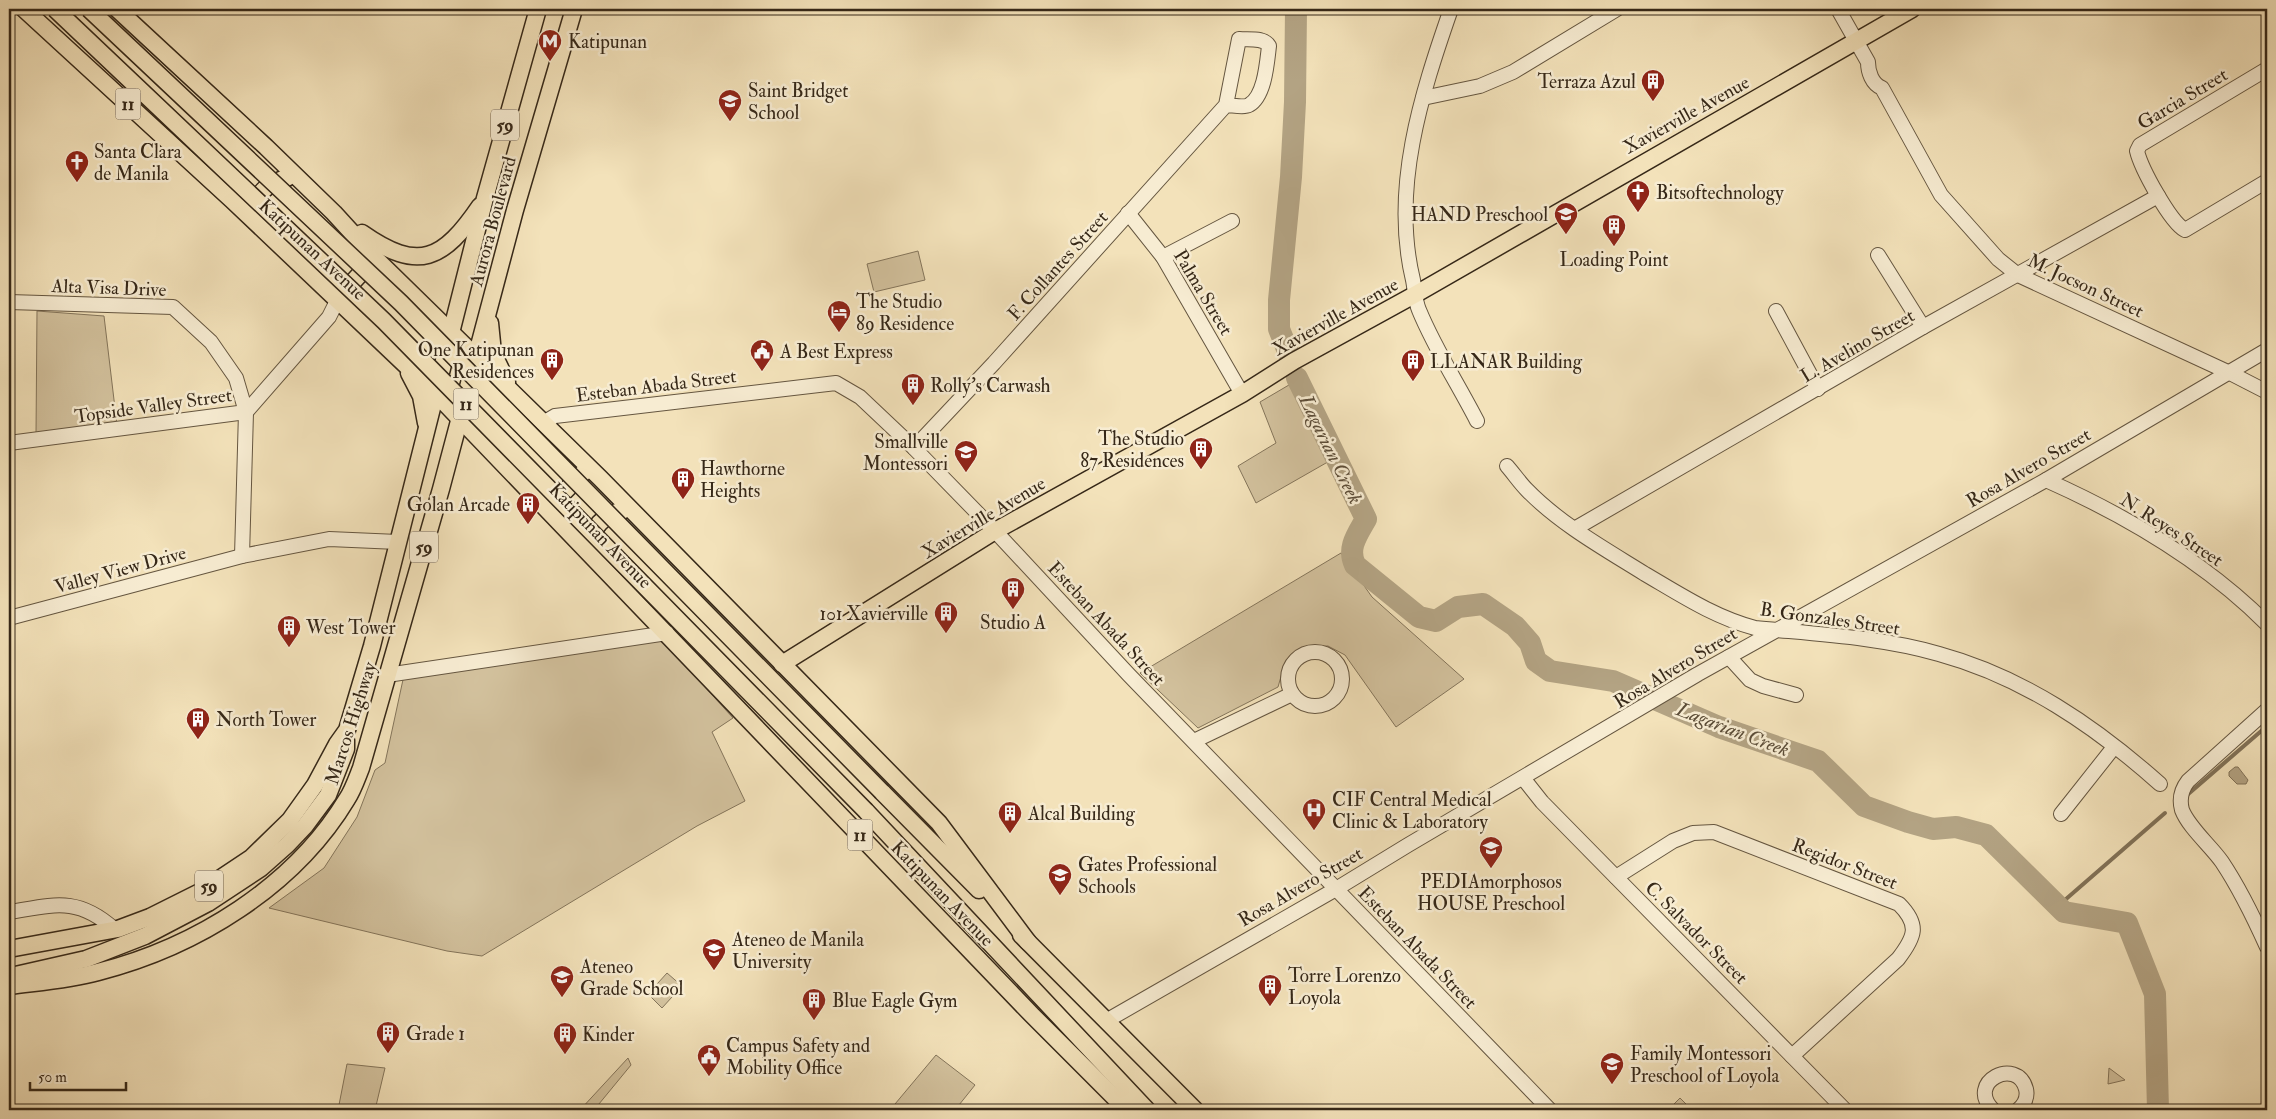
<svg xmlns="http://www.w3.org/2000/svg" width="2276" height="1119" font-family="'IM FELL Double Pica',serif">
<rect width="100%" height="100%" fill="#f3e2ba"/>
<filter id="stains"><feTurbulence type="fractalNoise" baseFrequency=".004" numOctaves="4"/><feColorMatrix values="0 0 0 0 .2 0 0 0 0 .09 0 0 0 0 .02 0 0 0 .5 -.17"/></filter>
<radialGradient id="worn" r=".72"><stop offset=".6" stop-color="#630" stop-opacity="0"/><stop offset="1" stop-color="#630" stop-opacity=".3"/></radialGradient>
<g fill="#d3c29e" stroke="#84755b">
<polygon points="918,251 925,280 874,292 867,264"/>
<polygon points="37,311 104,316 117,425 36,434"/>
<polygon points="1294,382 1333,459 1256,503 1238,466 1276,443 1260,402"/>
<polygon points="1341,553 1372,597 1464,679 1396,727 1345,655 1328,646 1310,647 1293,654 1284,666 1278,687 1198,728 1140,673"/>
<polygon points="661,638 733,718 712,732 745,801 697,826 482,956 447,951 269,908 324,868 357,817 375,770 385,763 404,675"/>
<polygon points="667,973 682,986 662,1008 648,994"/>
<polygon points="936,1055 975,1085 955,1110 890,1110"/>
<polygon points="628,1058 631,1065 594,1110 580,1110"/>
<polygon points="347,1064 385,1068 375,1110 338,1110"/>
<polygon points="2109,1068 2125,1080 2108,1084"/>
<polygon points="1680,1098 1692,1110 1668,1110"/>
</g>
<polygon fill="#b3a383" stroke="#817258" points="2235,767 2238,767 2248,780 2246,784 2237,784 2229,776 2229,772"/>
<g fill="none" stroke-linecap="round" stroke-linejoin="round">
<g stroke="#817258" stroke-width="4">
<polyline points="2186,796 2267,726"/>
<polyline points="2058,906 2165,813"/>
</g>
<g stroke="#b3a383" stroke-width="22">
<polyline points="1289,354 1279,329 1279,300 1291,177 1295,102 1296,9"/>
<path d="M 1297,378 L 1366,519 C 1357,535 1347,548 1355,565 L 1419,617 L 1436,621 L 1458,607 L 1483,604 L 1515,626 L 1530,643 L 1536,661 L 1550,671 L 1613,681 L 1719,727 L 1818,761 L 1864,806 L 1908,822 L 1933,829 L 1956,827 L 1986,835 L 2064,912 L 2127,923 L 2155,994 L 2158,1110"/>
</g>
<g stroke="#655640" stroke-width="16">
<g id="minor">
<path d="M 1451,9 C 1421,95 1391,189 1413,280 C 1415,290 1415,301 1419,310 C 1435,349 1458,384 1477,421"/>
<path d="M 1838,9 L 1868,62 C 1868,72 1872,84 1882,88 L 1941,195 L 1998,259 L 2018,275 L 2230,373 L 2267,392"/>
<path d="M 2267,69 L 2140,145 L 2137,151 C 2141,168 2170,222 2185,230 L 2267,181"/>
<polyline points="1423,98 1480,86 1513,72 1617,9"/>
<polyline points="1128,213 1163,257 1242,394"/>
<polyline points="1878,255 1923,327"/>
<polyline points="1163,257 1232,221"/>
<polyline points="9,302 173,307 211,342 236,378 246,412 242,556"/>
<polyline points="1776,311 1818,389"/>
<polyline points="543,423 555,416 836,383 860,397 914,448 995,531 1129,675 1550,1110"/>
<polyline points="9,443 246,412 329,317 338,299"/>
<path d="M 914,448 L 994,363 L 1226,105 C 1232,105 1244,108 1249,105 C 1265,96 1267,62 1269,46 C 1264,37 1249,40 1239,39 L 1226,105"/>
<path d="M 1507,466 C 1514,474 1520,483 1527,490 C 1560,524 1605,549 1645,574 C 1681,595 1714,617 1755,628 C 1816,634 1880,637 1939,654 C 2023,677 2095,726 2160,784"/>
<path d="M 2046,480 C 2127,516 2204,561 2267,624"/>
<polyline points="1576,528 1923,327 2158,196"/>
<polyline points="9,618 242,556 329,539 398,542"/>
<circle cx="1315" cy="679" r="27"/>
<polyline points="1729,657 1750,680 1763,686 1796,695"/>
<polyline points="387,675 667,633"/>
<path d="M 2267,710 L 2188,781 C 2181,790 2179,799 2182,810 C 2189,828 2211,846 2222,862 C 2240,889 2254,918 2267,947"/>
<polyline points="1194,741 1292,694"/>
<polyline points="1523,778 1542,802 1845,1110"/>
<polyline points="2061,814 2114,747"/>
<path d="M 1616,877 L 1673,841 L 1693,833 L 1714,832 L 1899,904 C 1920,925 1915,937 1898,959 L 1792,1056"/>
<path d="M 9,912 C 54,905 77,896 114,929"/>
<polyline points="1106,1021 1336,889 1408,845 1698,674 2046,480 2267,350"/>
<path d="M 1993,1110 C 1965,1082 2017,1056 2026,1089 C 2028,1097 2024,1105 2018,1110"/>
</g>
</g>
<g stroke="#362818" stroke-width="19">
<g id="major">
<polyline points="24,9 232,200 435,393 1032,1015 1127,1110"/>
<polyline points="117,9 266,147 334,213 375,258 600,478 939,823 1028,942"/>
<path d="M 257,214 C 254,193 268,183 287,178"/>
<path d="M 362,233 C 419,273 443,260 480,206"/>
<polyline points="339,297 373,260"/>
<polyline points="490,323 493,353 507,382"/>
<polyline points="409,373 421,396 426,423"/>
<polyline points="549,507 585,471"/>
<path d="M 592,547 C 589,528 605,514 622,511"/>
<polyline points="782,664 995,531 1242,394 1294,361 1416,294 1912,9"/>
<polyline points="882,792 979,890"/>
<polyline points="866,811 1147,1110"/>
<polyline points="1021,935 1195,1110"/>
<polyline points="9,949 118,929 150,917 200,892 251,858 290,820 315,785 337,744 347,730 372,646 485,198 538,9"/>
<polyline points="11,976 86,959 145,936 208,903 261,868 287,845 305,826 328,795 346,749 346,740"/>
<path d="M 9,986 C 39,982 69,980 98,972 C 196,947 294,887 347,799 C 353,790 357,778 361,768 L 441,489 L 515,210 L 574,9"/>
</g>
</g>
<use href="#minor" stroke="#f7ecd2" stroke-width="14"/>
<use href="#major" stroke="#f3e2ba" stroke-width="16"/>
<g stroke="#362818" stroke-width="19" stroke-linecap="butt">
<g id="major-bridge">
<polyline points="55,9 384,321 866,811"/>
<polyline points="89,9 401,303 882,792"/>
</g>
</g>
<use href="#major-bridge" stroke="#f3e2ba" stroke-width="16"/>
</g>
<defs>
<g id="metro-pin" transform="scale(1.25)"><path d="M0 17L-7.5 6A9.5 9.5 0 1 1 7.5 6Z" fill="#8f2418" stroke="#f7ecd2"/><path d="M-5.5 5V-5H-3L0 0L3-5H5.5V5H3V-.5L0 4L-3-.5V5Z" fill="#fff"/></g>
<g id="building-pin" transform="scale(1.25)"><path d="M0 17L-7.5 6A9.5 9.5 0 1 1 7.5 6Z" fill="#8f2418" stroke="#f7ecd2"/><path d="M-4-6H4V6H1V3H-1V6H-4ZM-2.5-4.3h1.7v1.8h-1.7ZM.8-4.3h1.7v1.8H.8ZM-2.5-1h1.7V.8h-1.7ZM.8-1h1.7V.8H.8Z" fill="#fff"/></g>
<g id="school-pin" transform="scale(1.25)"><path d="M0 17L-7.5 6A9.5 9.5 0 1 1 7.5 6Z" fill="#8f2418" stroke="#f7ecd2"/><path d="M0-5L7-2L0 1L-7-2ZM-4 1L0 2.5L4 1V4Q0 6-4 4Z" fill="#fff"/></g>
<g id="church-pin" transform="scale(1.25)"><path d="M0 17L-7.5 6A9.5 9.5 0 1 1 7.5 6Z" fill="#8f2418" stroke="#f7ecd2"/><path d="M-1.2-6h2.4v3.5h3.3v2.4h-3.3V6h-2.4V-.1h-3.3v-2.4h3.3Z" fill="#fff"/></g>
<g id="hotel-pin" transform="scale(1.25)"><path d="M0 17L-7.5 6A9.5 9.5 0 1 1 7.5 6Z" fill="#8f2418" stroke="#f7ecd2"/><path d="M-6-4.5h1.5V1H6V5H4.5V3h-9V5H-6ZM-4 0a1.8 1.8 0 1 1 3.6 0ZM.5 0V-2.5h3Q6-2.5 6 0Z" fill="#fff"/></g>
<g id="civic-pin" transform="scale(1.25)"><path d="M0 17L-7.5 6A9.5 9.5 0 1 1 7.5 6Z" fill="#8f2418" stroke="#f7ecd2"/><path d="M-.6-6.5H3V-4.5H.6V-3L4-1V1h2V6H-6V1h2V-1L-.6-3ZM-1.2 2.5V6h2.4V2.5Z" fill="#fff"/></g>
<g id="hospital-pin" transform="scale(1.25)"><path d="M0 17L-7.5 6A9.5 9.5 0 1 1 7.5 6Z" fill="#8f2418" stroke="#f7ecd2"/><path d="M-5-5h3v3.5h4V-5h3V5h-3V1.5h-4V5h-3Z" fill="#fff"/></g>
<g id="university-pin" transform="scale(1.25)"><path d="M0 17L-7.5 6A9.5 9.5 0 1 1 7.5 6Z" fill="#8f2418" stroke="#f7ecd2"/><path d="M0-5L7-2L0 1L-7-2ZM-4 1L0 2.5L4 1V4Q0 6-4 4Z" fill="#fff"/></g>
</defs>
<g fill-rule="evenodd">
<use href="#metro-pin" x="550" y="41"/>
<use href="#building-pin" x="1653" y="81"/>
<use href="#school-pin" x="730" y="101"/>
<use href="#church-pin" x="77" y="162"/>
<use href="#church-pin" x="1638" y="192"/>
<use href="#school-pin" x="1566" y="214"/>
<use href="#building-pin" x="1614" y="226"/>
<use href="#hotel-pin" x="839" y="312"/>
<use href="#civic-pin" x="762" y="351"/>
<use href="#building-pin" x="552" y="360"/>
<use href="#building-pin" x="1413" y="361"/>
<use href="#building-pin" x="913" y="385"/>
<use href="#building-pin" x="1201" y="449"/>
<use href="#school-pin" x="966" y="452"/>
<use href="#building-pin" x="683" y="479"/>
<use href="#building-pin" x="528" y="504"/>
<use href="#building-pin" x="1013" y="589"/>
<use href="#building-pin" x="946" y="613"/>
<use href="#building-pin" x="289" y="627"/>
<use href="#building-pin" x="198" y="719"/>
<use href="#hospital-pin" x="1314" y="810"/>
<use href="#building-pin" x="1010" y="813"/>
<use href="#school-pin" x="1491" y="848"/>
<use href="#university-pin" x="1060" y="875"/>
<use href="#university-pin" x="714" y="950"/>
<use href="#school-pin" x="562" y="977"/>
<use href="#building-pin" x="1270" y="986"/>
<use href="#building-pin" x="814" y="1000"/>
<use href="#building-pin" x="388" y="1033"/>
<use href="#building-pin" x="565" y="1034"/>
<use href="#civic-pin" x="709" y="1056"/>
<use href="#school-pin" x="1612" y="1064"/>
</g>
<g text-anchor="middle" stroke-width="5" stroke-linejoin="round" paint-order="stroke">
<g fill="#f7ecd2" stroke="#706350" stroke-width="1">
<rect x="115.5" y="88.5" width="25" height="31" rx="4"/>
<rect x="491" y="109.5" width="28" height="31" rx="4"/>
<rect x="453.5" y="388.5" width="25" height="31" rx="4"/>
<rect x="410" y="531.5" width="28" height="31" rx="4"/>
<rect x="847.5" y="819.5" width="25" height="31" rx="4"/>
<rect x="195" y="870.5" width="28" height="31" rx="4"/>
</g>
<g font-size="18" font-weight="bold" fill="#362818">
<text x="128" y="110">11</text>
<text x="505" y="131">59</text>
<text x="466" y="410">11</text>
<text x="424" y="553">59</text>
<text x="860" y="841">11</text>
<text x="209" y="892">59</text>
</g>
<g font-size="19" fill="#362818" stroke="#f7ecd2" text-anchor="start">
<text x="568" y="48">Katipunan</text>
<text x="1636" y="88" text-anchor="end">Terraza Azul</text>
<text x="748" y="97">Saint Bridget<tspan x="748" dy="22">School</tspan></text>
<text x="94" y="158">Santa Clara<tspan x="94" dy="22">de Manila</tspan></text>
<text x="1656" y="199">Bitsoftechnology</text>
<text x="1548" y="221" text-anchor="end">HAND Preschool</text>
<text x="1614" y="266" text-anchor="middle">Loading Point</text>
<text x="856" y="308">The Studio<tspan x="856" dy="22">89 Residence</tspan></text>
<text x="534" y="356" text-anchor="end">One Katipunan<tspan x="534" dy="22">Residences</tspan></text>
<text x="780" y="358">A Best Express</text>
<text x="1430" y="368">LLANAR Building</text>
<text x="930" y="392">Rolly's Carwash</text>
<text x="1184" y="445" text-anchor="end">The Studio<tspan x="1184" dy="22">87 Residences</tspan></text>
<text x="948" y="448" text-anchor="end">Smallville<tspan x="948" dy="22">Montessori</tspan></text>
<text x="700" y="475">Hawthorne<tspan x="700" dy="22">Heights</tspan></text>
<text x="510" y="511" text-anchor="end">Golan Arcade</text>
<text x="928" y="620" text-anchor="end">101 Xavierville</text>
<text x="1013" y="629" text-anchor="middle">Studio A</text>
<text x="306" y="634">West Tower</text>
<text x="216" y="726">North Tower</text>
<text x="1332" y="806">CIF Central Medical<tspan x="1332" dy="22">Clinic &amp; Laboratory</tspan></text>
<text x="1028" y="820">Alcal Building</text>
<text x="1078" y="871">Gates Professional<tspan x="1078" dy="22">Schools</tspan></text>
<text x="1491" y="888" text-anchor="middle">PEDIAmorphosos<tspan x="1491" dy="22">HOUSE Preschool</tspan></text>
<text x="732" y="946">Ateneo de Manila<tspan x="732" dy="22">University</tspan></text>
<text x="580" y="973">Ateneo<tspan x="580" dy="22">Grade School</tspan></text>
<text x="1288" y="982">Torre Lorenzo<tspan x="1288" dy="22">Loyola</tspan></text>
<text x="832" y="1007">Blue Eagle Gym</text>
<text x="406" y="1040">Grade 1</text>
<text x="582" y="1041">Kinder</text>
<text x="726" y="1052">Campus Safety and<tspan x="726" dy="22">Mobility Office</tspan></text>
<text x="1630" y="1060">Family Montessori<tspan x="1630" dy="22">Preschool of Loyola</tspan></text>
</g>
<g font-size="19" fill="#362818" stroke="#f7ecd2">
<text transform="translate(2182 98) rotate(-31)" y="7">Garcia Street</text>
<text transform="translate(1686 114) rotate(-29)" y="7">Xavierville Avenue</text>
<text transform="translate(492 221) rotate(-75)" y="7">Aurora Boulevard</text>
<text transform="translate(313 249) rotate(43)" y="7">Katipunan Avenue</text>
<text transform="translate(1057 265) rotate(-48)" y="7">F. Collantes Street</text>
<text transform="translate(2086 285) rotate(25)" y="7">M. Jocson Street</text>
<text transform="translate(109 287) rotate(2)" y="7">Alta Visa Drive</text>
<text transform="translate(1204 292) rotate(59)" y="7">Palma Street</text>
<text transform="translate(1335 316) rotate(-29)" y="7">Xavierville Avenue</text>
<text transform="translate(1857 345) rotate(-30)" y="7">L. Avelino Street</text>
<text transform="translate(656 385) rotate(-7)" y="7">Esteban Abada Street</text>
<text transform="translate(153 405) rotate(-8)" y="7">Topside Valley Street</text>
<text transform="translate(2028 467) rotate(-30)" y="7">Rosa Alvero Street</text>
<text transform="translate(983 517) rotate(-31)" y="7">Xavierville Avenue</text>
<text transform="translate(2172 529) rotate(33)" y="7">N. Reyes Street</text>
<text transform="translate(601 535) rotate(46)" y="7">Katipunan Avenue</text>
<text transform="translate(120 569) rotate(-15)" y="7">Valley View Drive</text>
<text transform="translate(1830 618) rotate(8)" y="7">B. Gonzales Street</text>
<text transform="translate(1107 623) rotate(47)" y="7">Esteban Abada Street</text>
<text transform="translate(1675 667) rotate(-31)" y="7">Rosa Alvero Street</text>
<text transform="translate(350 723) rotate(-72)" y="7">Marcos Highway</text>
<text transform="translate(1845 863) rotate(21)" y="7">Regidor Street</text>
<text transform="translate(1300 886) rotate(-30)" y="7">Rosa Alvero Street</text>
<text transform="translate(943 893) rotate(46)" y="7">Katipunan Avenue</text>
<text transform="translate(1697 932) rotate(45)" y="7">C. Salvador Street</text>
<text transform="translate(1418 947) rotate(46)" y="7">Esteban Abada Street</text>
</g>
<g font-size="20" font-style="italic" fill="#5c4d38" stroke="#f7ecd2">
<text transform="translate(1331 449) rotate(64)" y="7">Lagarian Creek</text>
<text transform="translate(1733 729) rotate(21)" y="7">Lagarian Creek</text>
</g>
</g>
<rect width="2276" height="1119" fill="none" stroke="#f3e2ba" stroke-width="30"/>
<rect x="10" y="10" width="2256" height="1099" fill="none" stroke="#362818" stroke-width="2.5"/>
<rect x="15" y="15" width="2246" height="1089" fill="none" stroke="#362818"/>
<path d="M30 1082v8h96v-8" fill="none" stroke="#362818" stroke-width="2.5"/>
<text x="38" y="1082" font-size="15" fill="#362818" stroke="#f7ecd2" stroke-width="4" paint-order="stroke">50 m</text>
<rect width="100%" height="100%" filter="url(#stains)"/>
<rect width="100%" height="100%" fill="url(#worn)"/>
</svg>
